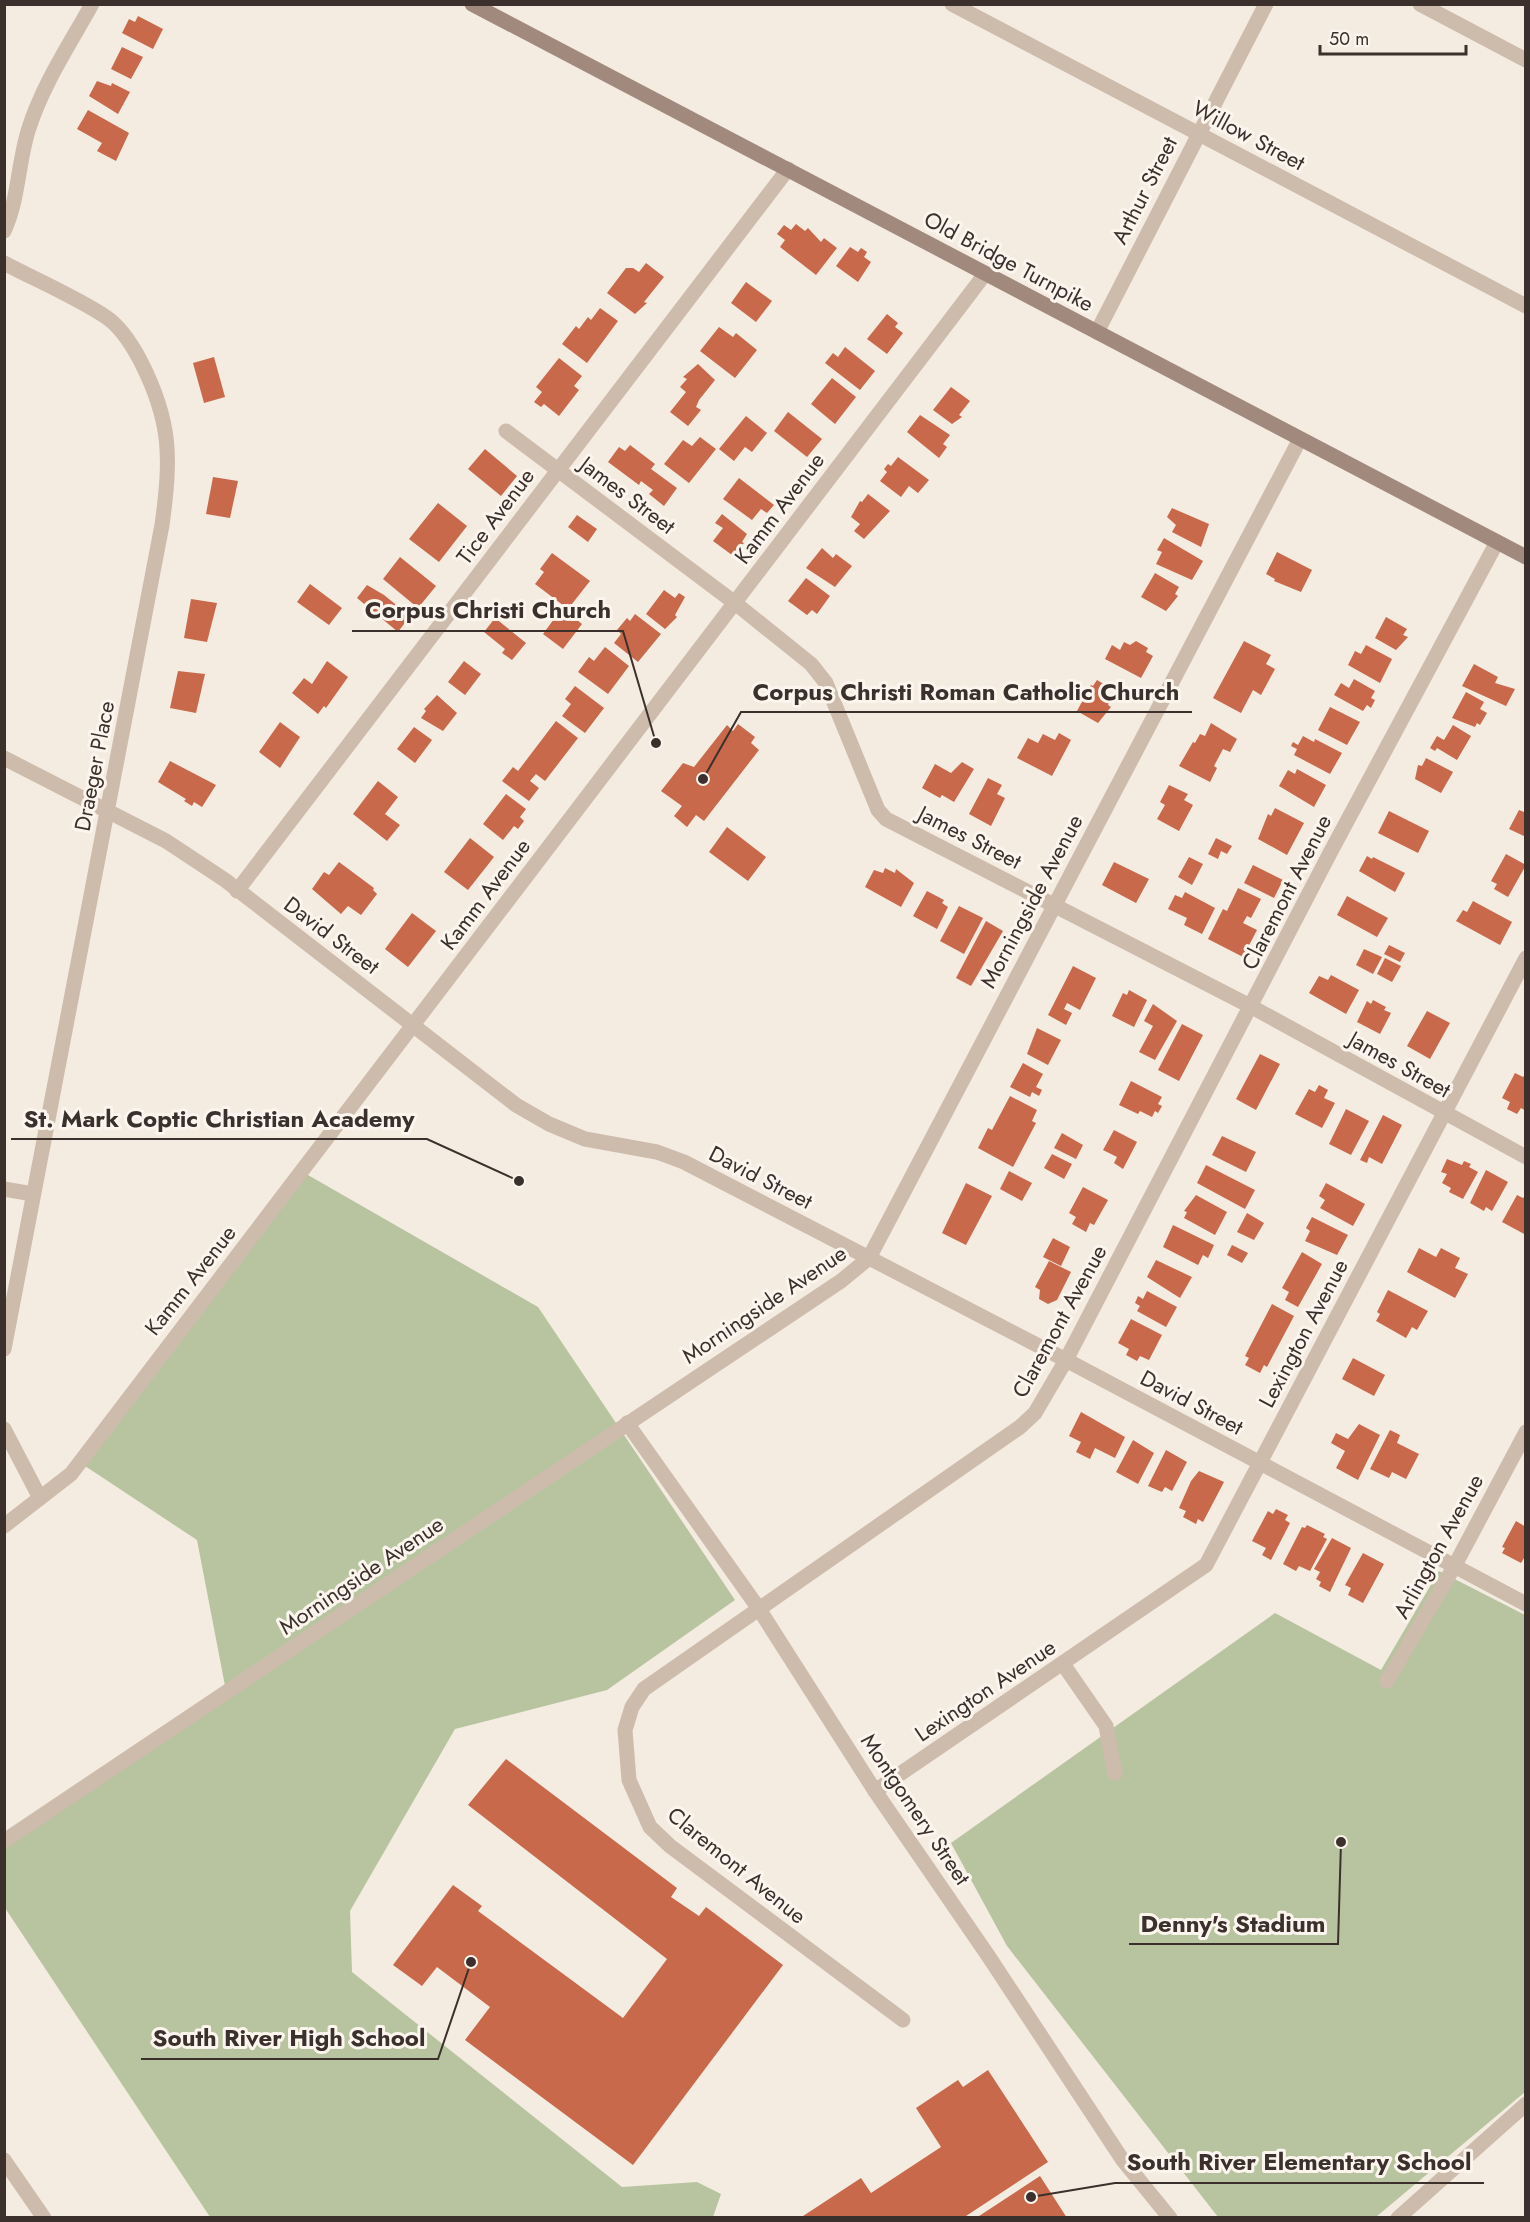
<svg xmlns="http://www.w3.org/2000/svg" width="1530" height="2222" font-family="Jost,sans-serif">
<rect width="100%" height="100%" fill="#f4ebe1"/>
<g fill="#b8c4a0">
<polygon points="301,1171 538,1307 735,1600 607,1690 455,1729 350,1911 352,1972 622,2187 697,2182 721,2194 713,2217 210,2217 5,1908 4,1842 226,1691 197,1540 79,1462"/>
<polygon points="1439,1571 1525,1615 1525,2092 1376,2217 1218,2217 1007,1946 951,1843 1275,1613 1381,1670"/>
</g>
<g fill="#c8694b">
<polygon points="138,16 163,29 153,49 122,33 129,19 135,22"/>
<polygon points="122,47 143,57 131,79 111,69"/>
<polygon points="97,81 111,86 112,83 130,92 118,114 89,96"/>
<polygon points="88,110 129,133 116,161 97,151 102,143 77,129"/>
<polygon points="796,224 805,231 808,228 821,242 824,238 837,248 816,275 780,247 785,240 777,234 784,225 791,230"/>
<polygon points="850,247 858,252 861,248 867,252 864,257 871,262 858,282 836,266"/>
<polygon points="646,263 664,277 644,302 647,303 635,314 607,293 626,268 633,268 639,272"/>
<polygon points="746,282 772,301 756,322 731,303"/>
<polygon points="600,308 618,321 587,363 562,344 576,326 579,329 588,317 591,320"/>
<polygon points="887,314 898,323 895,327 903,333 887,354 867,339"/>
<polygon points="719,327 733,337 736,333 757,350 735,378 700,351"/>
<polygon points="845,347 875,371 860,390 825,363 833,353 838,357"/>
<polygon points="214,357 225,397 204,403 193,363"/>
<polygon points="559,358 582,376 574,386 579,390 559,416 544,404 541,407 534,402 542,392 536,387"/>
<polygon points="698,364 715,380 699,400 696,407 701,410 688,426 670,412 686,392 680,387 687,379 683,377"/>
<polygon points="832,378 856,397 835,424 811,404"/>
<polygon points="951,387 970,401 959,415 962,417 952,424 933,410"/>
<polygon points="788,412 822,439 807,457 774,431"/>
<polygon points="920,415 950,435 943,444 947,447 939,458 907,432"/>
<polygon points="746,416 767,433 752,452 745,447 734,461 719,449"/>
<polygon points="700,437 716,449 689,483 664,464 683,440 692,446"/>
<polygon points="630,445 655,464 651,469 677,488 664,506 649,494 653,490 641,481 639,485 608,462 619,447 625,451"/>
<polygon points="485,449 517,476 501,496 468,469"/>
<polygon points="898,457 929,480 918,493 909,486 901,497 880,481 887,472 884,469 888,464 891,466"/>
<polygon points="213,477 238,481 230,518 206,514"/>
<polygon points="739,478 774,505 767,513 761,509 752,520 723,499"/>
<polygon points="868,494 890,511 864,539 854,531 860,524 851,517 860,501 862,502"/>
<polygon points="438,503 467,526 439,562 409,539"/>
<polygon points="1172,508 1209,524 1201,547 1172,532 1176,525 1167,517"/>
<polygon points="722,514 747,534 742,542 744,543 732,555 713,541 723,528 715,523"/>
<polygon points="577,515 597,529 588,542 568,527"/>
<polygon points="1164,538 1203,561 1192,580 1156,564 1162,552 1157,550"/>
<polygon points="822,548 833,558 836,554 852,566 835,587 806,568"/>
<polygon points="1277,552 1312,570 1301,592 1274,581 1275,579 1266,574"/>
<polygon points="552,553 590,581 568,609 535,584 544,572 540,569"/>
<polygon points="400,557 436,586 418,608 383,579"/>
<polygon points="1155,573 1179,587 1175,594 1178,596 1166,611 1141,597"/>
<polygon points="806,578 830,596 817,614 812,610 807,615 788,601"/>
<polygon points="310,584 342,608 329,625 297,602"/>
<polygon points="367,585 384,595 410,616 398,632 357,598"/>
<polygon points="664,590 675,598 679,593 685,597 675,615 677,617 665,629 646,614"/>
<polygon points="191,599 217,603 207,642 184,638"/>
<polygon points="562,608 582,624 563,649 543,634"/>
<polygon points="635,614 661,634 638,662 614,643 621,634 617,630 627,618 630,621"/>
<polygon points="1386,617 1407,629 1403,635 1408,637 1396,650 1375,638"/>
<polygon points="495,618 526,643 512,660 502,653 505,649 484,632"/>
<polygon points="1136,641 1148,648 1146,652 1153,656 1141,678 1105,659 1112,645 1120,650 1124,642 1130,645"/>
<polygon points="1244,641 1271,655 1266,664 1275,669 1261,695 1253,690 1241,713 1213,698"/>
<polygon points="1366,645 1392,659 1380,683 1348,665 1355,651 1361,654"/>
<polygon points="605,647 629,666 608,694 578,672 589,657 594,661"/>
<polygon points="327,661 348,677 326,708 324,706 318,714 292,693 304,678 312,684"/>
<polygon points="464,661 481,674 465,695 448,682"/>
<polygon points="1474,664 1498,677 1495,683 1515,689 1506,706 1462,686"/>
<polygon points="178,671 205,674 196,713 170,708"/>
<polygon points="1354,679 1375,691 1371,698 1375,700 1371,708 1367,705 1363,711 1334,695 1341,683 1349,688"/>
<polygon points="1097,680 1107,686 1104,692 1112,697 1108,705 1111,707 1098,723 1077,711 1091,685 1093,686"/>
<polygon points="575,686 604,708 585,733 562,716 571,704 565,699"/>
<polygon points="1466,692 1484,702 1480,709 1487,713 1480,725 1477,723 1475,727 1452,718"/>
<polygon points="437,695 457,713 443,731 421,718 426,711 424,709"/>
<polygon points="1330,707 1360,722 1347,745 1318,730"/>
<polygon points="556,721 578,738 545,781 536,774 530,781 539,788 529,801 502,781 513,767 518,771"/>
<polygon points="280,722 300,737 280,768 259,752"/>
<polygon points="1211,723 1237,739 1230,752 1223,749 1214,766 1217,768 1210,782 1179,766 1193,742 1195,743 1200,734 1205,736"/>
<polygon points="738,724 755,737 751,743 759,750 704,821 696,815 687,827 674,816 682,806 661,791 683,763 694,767 727,725 733,731"/>
<polygon points="1453,725 1471,736 1457,760 1437,748 1435,751 1430,748 1437,736 1444,740"/>
<polygon points="414,727 432,740 415,763 397,749"/>
<polygon points="1059,733 1071,740 1052,776 1017,758 1028,738 1038,743 1043,734 1055,740"/>
<polygon points="1303,736 1314,742 1315,739 1342,753 1330,774 1294,755 1297,749 1291,746 1293,742 1298,745"/>
<polygon points="1426,758 1453,772 1441,793 1415,779 1418,765 1422,766"/>
<polygon points="170,761 216,785 202,807 194,802 192,806 184,801 186,799 158,782"/>
<polygon points="962,762 974,769 954,802 942,795 940,798 922,788 935,764 951,773"/>
<polygon points="1297,769 1326,785 1314,807 1279,786 1288,770 1295,774"/>
<polygon points="988,778 1002,785 997,794 1005,798 991,826 969,814"/>
<polygon points="378,781 398,797 385,814 400,825 387,841 353,814"/>
<polygon points="1169,785 1188,794 1184,800 1193,805 1179,831 1157,819 1165,805 1160,802"/>
<polygon points="506,794 526,809 520,817 524,821 518,829 514,826 503,840 483,824"/>
<polygon points="1275,808 1304,823 1287,855 1258,839 1268,814 1271,816"/>
<polygon points="1526,809 1526,837 1509,829 1519,810 1524,812"/>
<polygon points="1389,811 1429,831 1418,853 1378,833"/>
<polygon points="727,827 766,857 748,881 709,852"/>
<polygon points="470,838 494,857 468,890 444,872"/>
<polygon points="1216,838 1232,846 1227,854 1221,851 1218,859 1208,854"/>
<polygon points="1506,854 1526,865 1508,897 1494,889 1497,884 1491,881"/>
<polygon points="1367,856 1372,859 1373,857 1405,873 1395,892 1359,871"/>
<polygon points="1189,857 1203,864 1192,885 1178,877"/>
<polygon points="339,862 374,888 373,890 377,894 361,915 348,906 341,914 312,889 324,872 329,875"/>
<polygon points="1114,862 1149,879 1136,903 1102,885"/>
<polygon points="1253,865 1283,880 1274,898 1244,883"/>
<polygon points="885,868 895,873 896,869 914,883 901,907 865,887 874,870 883,873"/>
<polygon points="1238,888 1261,899 1251,918 1247,916 1243,923 1257,930 1243,957 1208,939 1223,909 1227,911"/>
<polygon points="927,891 944,900 942,903 948,907 937,929 913,916"/>
<polygon points="1185,892 1215,908 1202,934 1184,925 1187,918 1168,909 1175,895 1182,898"/>
<polygon points="1347,896 1388,918 1377,937 1337,915"/>
<polygon points="1473,901 1512,922 1500,945 1456,921 1463,910 1467,912"/>
<polygon points="959,906 983,918 964,954 940,941"/>
<polygon points="412,913 436,931 408,967 385,949"/>
<polygon points="986,921 1003,931 971,986 956,978"/>
<polygon points="1389,945 1405,953 1400,962 1384,954"/>
<polygon points="1364,949 1382,957 1373,974 1356,965"/>
<polygon points="1385,958 1401,966 1392,982 1377,974"/>
<polygon points="1073,966 1096,978 1080,1010 1067,1003 1064,1009 1072,1013 1066,1025 1048,1015"/>
<polygon points="1331,975 1359,990 1346,1014 1309,993 1319,976 1328,980"/>
<polygon points="1129,990 1147,1000 1134,1027 1112,1016 1123,993 1127,995"/>
<polygon points="1373,1000 1386,1007 1384,1010 1391,1013 1380,1034 1357,1022 1367,1001 1371,1004"/>
<polygon points="1153,1004 1177,1021 1155,1060 1139,1052 1153,1026 1144,1021"/>
<polygon points="1427,1011 1450,1023 1430,1059 1407,1046"/>
<polygon points="1182,1024 1203,1035 1179,1081 1158,1070"/>
<polygon points="1037,1028 1061,1040 1048,1065 1027,1054"/>
<polygon points="1260,1054 1280,1064 1256,1110 1236,1099"/>
<polygon points="1023,1063 1043,1074 1036,1087 1042,1090 1039,1096 1032,1092 1030,1097 1010,1087"/>
<polygon points="1515,1073 1523,1077 1526,1073 1526,1111 1521,1108 1517,1114 1507,1109 1510,1102 1502,1098"/>
<polygon points="1131,1081 1162,1097 1158,1104 1162,1106 1158,1113 1155,1111 1152,1117 1140,1111 1138,1114 1119,1105"/>
<polygon points="1319,1085 1328,1090 1324,1098 1335,1103 1322,1128 1295,1114 1309,1089 1315,1092"/>
<polygon points="1010,1096 1037,1110 1032,1121 1036,1123 1013,1167 978,1148 988,1128 992,1130"/>
<polygon points="1346,1109 1369,1121 1351,1155 1329,1144"/>
<polygon points="1383,1115 1402,1125 1382,1164 1369,1157 1367,1163 1360,1160"/>
<polygon points="1114,1130 1137,1142 1123,1169 1114,1163 1117,1157 1103,1150"/>
<polygon points="1062,1133 1083,1145 1076,1159 1054,1148"/>
<polygon points="1222,1136 1256,1152 1246,1172 1212,1155"/>
<polygon points="1052,1154 1072,1164 1064,1179 1044,1168"/>
<polygon points="1447,1159 1462,1165 1464,1161 1471,1164 1469,1167 1478,1172 1463,1199 1449,1192 1451,1188 1442,1183 1447,1174 1441,1172"/>
<polygon points="1206,1165 1255,1190 1245,1209 1197,1183"/>
<polygon points="1486,1170 1508,1182 1492,1211 1486,1207 1484,1211 1470,1203"/>
<polygon points="1009,1171 1032,1183 1022,1201 1000,1189"/>
<polygon points="966,1183 992,1196 966,1245 942,1233"/>
<polygon points="1326,1183 1365,1204 1353,1226 1320,1208 1325,1200 1319,1196"/>
<polygon points="1083,1187 1108,1200 1094,1225 1090,1223 1086,1232 1072,1224 1076,1217 1069,1213"/>
<polygon points="1196,1195 1227,1212 1215,1235 1184,1218 1187,1212 1184,1211"/>
<polygon points="1517,1195 1523,1198 1526,1195 1526,1235 1502,1222"/>
<polygon points="1247,1213 1264,1223 1254,1240 1237,1232"/>
<polygon points="1312,1217 1348,1235 1337,1255 1305,1241 1310,1231 1306,1228"/>
<polygon points="1173,1225 1214,1245 1208,1258 1203,1255 1198,1265 1163,1247"/>
<polygon points="1053,1238 1070,1247 1061,1266 1043,1257"/>
<polygon points="1232,1245 1248,1253 1242,1263 1227,1255"/>
<polygon points="1419,1248 1436,1257 1441,1248 1460,1258 1455,1268 1468,1274 1455,1298 1407,1272"/>
<polygon points="1302,1252 1322,1264 1298,1307 1285,1300 1289,1292 1282,1288"/>
<polygon points="1156,1260 1192,1277 1180,1298 1147,1277"/>
<polygon points="1049,1261 1071,1272 1057,1300 1048,1304 1039,1299 1040,1290 1035,1287"/>
<polygon points="1388,1290 1428,1311 1417,1330 1412,1327 1406,1338 1376,1321 1380,1314 1377,1312"/>
<polygon points="1147,1291 1177,1307 1166,1327 1137,1311 1140,1306 1135,1303 1138,1296 1143,1299"/>
<polygon points="1272,1304 1294,1316 1267,1367 1264,1365 1260,1373 1245,1365 1249,1358 1245,1356"/>
<polygon points="1131,1319 1162,1335 1149,1360 1140,1356 1137,1361 1126,1355 1129,1349 1118,1343"/>
<polygon points="1353,1358 1385,1375 1374,1396 1342,1379"/>
<polygon points="1081,1412 1125,1437 1115,1458 1095,1448 1090,1459 1076,1452 1081,1442 1069,1436"/>
<polygon points="1359,1424 1380,1435 1358,1480 1336,1468 1345,1451 1331,1443 1336,1433 1348,1439"/>
<polygon points="1390,1430 1400,1435 1397,1443 1419,1454 1406,1479 1392,1472 1389,1478 1370,1469"/>
<polygon points="1133,1440 1154,1453 1138,1484 1116,1472"/>
<polygon points="1166,1450 1187,1462 1172,1491 1165,1487 1162,1492 1148,1486"/>
<polygon points="1199,1471 1224,1482 1203,1522 1198,1519 1196,1524 1183,1517 1186,1511 1179,1508 1191,1481"/>
<polygon points="1276,1509 1288,1515 1285,1520 1290,1523 1271,1560 1262,1555 1266,1548 1252,1541 1268,1511 1273,1514"/>
<polygon points="1516,1521 1526,1527 1526,1555 1521,1563 1502,1553 1505,1548 1502,1547"/>
<polygon points="1307,1525 1325,1534 1323,1537 1327,1539 1310,1571 1299,1566 1296,1571 1283,1564 1302,1527 1305,1528"/>
<polygon points="1332,1538 1351,1548 1330,1592 1319,1586 1321,1582 1316,1579 1320,1572 1314,1569"/>
<polygon points="1363,1553 1384,1564 1363,1603 1348,1595 1351,1588 1345,1585"/>
<polygon points="506,1759 677,1888 671,1897 699,1916 706,1907 783,1965 633,2165 465,2040 490,2007 437,1967 422,1986 393,1965 453,1885 482,1906 478,1911 623,2018 667,1959 468,1805"/>
<polygon points="988,2070 1048,2162 963,2218 800,2218 861,2178 871,2193 941,2147 916,2108 958,2080 963,2087"/>
<polygon points="1040,2176 1067,2218 976,2218"/>
</g>
<g fill="none" stroke-linecap="round" stroke-linejoin="round">
<g stroke="#cdbbac" stroke-width="15">
<polyline points="952,4 1526,306"/>
<polyline points="1420,4 1526,60"/>
<path d="M 4,231 C 19,199 18,161 29,128 C 43,84 70,44 92,4"/>
<path d="M 4,263 C 38,281 74,296 106,317 C 121,327 132,345 140,360 C 172,422 171,458 162,525 L 4,1349"/>
<polyline points="1097,332 1266,4"/>
<polyline points="506,431 735,603 811,664 826,683 878,810 886,819 1252,1007 1526,1157"/>
<polyline points="4,758 166,841 225,880 516,1105 549,1124 585,1139 657,1152 684,1162 1066,1360 1526,1604"/>
<polyline points="237,891 788,169"/>
<polyline points="4,1189 33,1194"/>
<polyline points="627,1423 759,1609 875,1791 989,1957 1122,2159 1170,2218"/>
<polyline points="4,1429 40,1498"/>
<polyline points="4,1526 71,1474 985,274"/>
<polyline points="1063,1664 1106,1726 1115,1773"/>
<polyline points="1387,1681 1454,1567 1526,1432"/>
<polyline points="875,1791 1206,1565 1526,958"/>
<polyline points="4,1841 841,1281 869,1258 1300,439"/>
<polyline points="903,2020 670,1846 650,1827 629,1780 625,1730 632,1707 644,1689 1020,1427 1035,1413 1066,1360 1330,853 1497,542"/>
<polyline points="4,2160 44,2218"/>
<polyline points="1398,2218 1526,2104"/>
</g>
<polyline stroke="#a18a7d" stroke-width="15" points="472,4 1526,557"/>
</g>
<g text-anchor="middle" stroke-width="6" stroke-linejoin="round" paint-order="stroke">
<g font-size="22" fill="#3b302b" stroke="#fbf5ee">
<text transform="translate(1249 135) rotate(28)" y="8">Willow Street</text>
<text transform="translate(1144 190) rotate(-63)" y="8">Arthur Street</text>
<text transform="translate(1009 261) rotate(28)" y="8">Old Bridge Turnpike</text>
<text transform="translate(628 495) rotate(37)" y="8">James Street</text>
<text transform="translate(779 508) rotate(-53)" y="8">Kamm Avenue</text>
<text transform="translate(495 516) rotate(-53)" y="8">Tice Avenue</text>
<text transform="translate(94 766) rotate(-79)" y="8">Draeger Place</text>
<text transform="translate(970 837) rotate(27)" y="8">James Street</text>
<text transform="translate(1286 892) rotate(-63)" y="8">Claremont Avenue</text>
<text transform="translate(485 894) rotate(-53)" y="8">Kamm Avenue</text>
<text transform="translate(1031 901) rotate(-62)" y="8">Morningside Avenue</text>
<text transform="translate(332 935) rotate(37)" y="8">David Street</text>
<text transform="translate(1400 1064) rotate(29)" y="8">James Street</text>
<text transform="translate(761 1177) rotate(27)" y="8">David Street</text>
<text transform="translate(190 1280) rotate(-52)" y="8">Kamm Avenue</text>
<text transform="translate(764 1304) rotate(-34)" y="8">Morningside Avenue</text>
<text transform="translate(1059 1321) rotate(-61)" y="8">Claremont Avenue</text>
<text transform="translate(1303 1333) rotate(-62)" y="8">Lexington Avenue</text>
<text transform="translate(1192 1402) rotate(28)" y="8">David Street</text>
<text transform="translate(1438 1546) rotate(-61)" y="8">Arlington Avenue</text>
<text transform="translate(361 1575) rotate(-34)" y="8">Morningside Avenue</text>
<text transform="translate(985 1690) rotate(-34)" y="8">Lexington Avenue</text>
<text transform="translate(916 1809) rotate(56)" y="8">Montgomery Street</text>
<text transform="translate(737 1865) rotate(39)" y="8">Claremont Avenue</text>
</g>
</g>
<path fill="none" stroke="#3b302b" stroke-width="2" d="M656 743L623 631H352M703 779L741 712H1192M519 1181L427 1139H11M1341 1842L1338 1944H1129M471 1962L438 2059H141M1031 2197L1115 2183H1484"/>
<g fill="#3b302b" stroke="#fbf5ee" stroke-width="2">
<circle cx="656" cy="743" r="6"/>
<circle cx="703" cy="779" r="6"/>
<circle cx="519" cy="1181" r="6"/>
<circle cx="1341" cy="1842" r="6"/>
<circle cx="471" cy="1962" r="6"/>
<circle cx="1031" cy="2197" r="6"/>
</g>
<g font-size="24" text-anchor="middle" font-weight="bold" fill="#3b302b" stroke="#fbf5ee" stroke-width="6" stroke-linejoin="round" paint-order="stroke">
<text x="488" y="618">Corpus Christi Church</text>
<text x="966" y="700">Corpus Christi Roman Catholic Church</text>
<text x="219" y="1127">St. Mark Coptic Christian Academy</text>
<text x="1233" y="1932">Denny's Stadium</text>
<text x="289" y="2046">South River High School</text>
<text x="1299" y="2170">South River Elementary School</text>
</g>
<rect width="1530" height="2222" fill="none" stroke="#3b302b" stroke-width="12"/>
<path d="M1320 45v9h146v-9" fill="none" stroke="#3b302b" stroke-width="3"/>
<text x="1329" y="45" font-size="18" fill="#3b302b" stroke="#fbf5ee" stroke-width="4.5" paint-order="stroke">50 m</text>
</svg>
